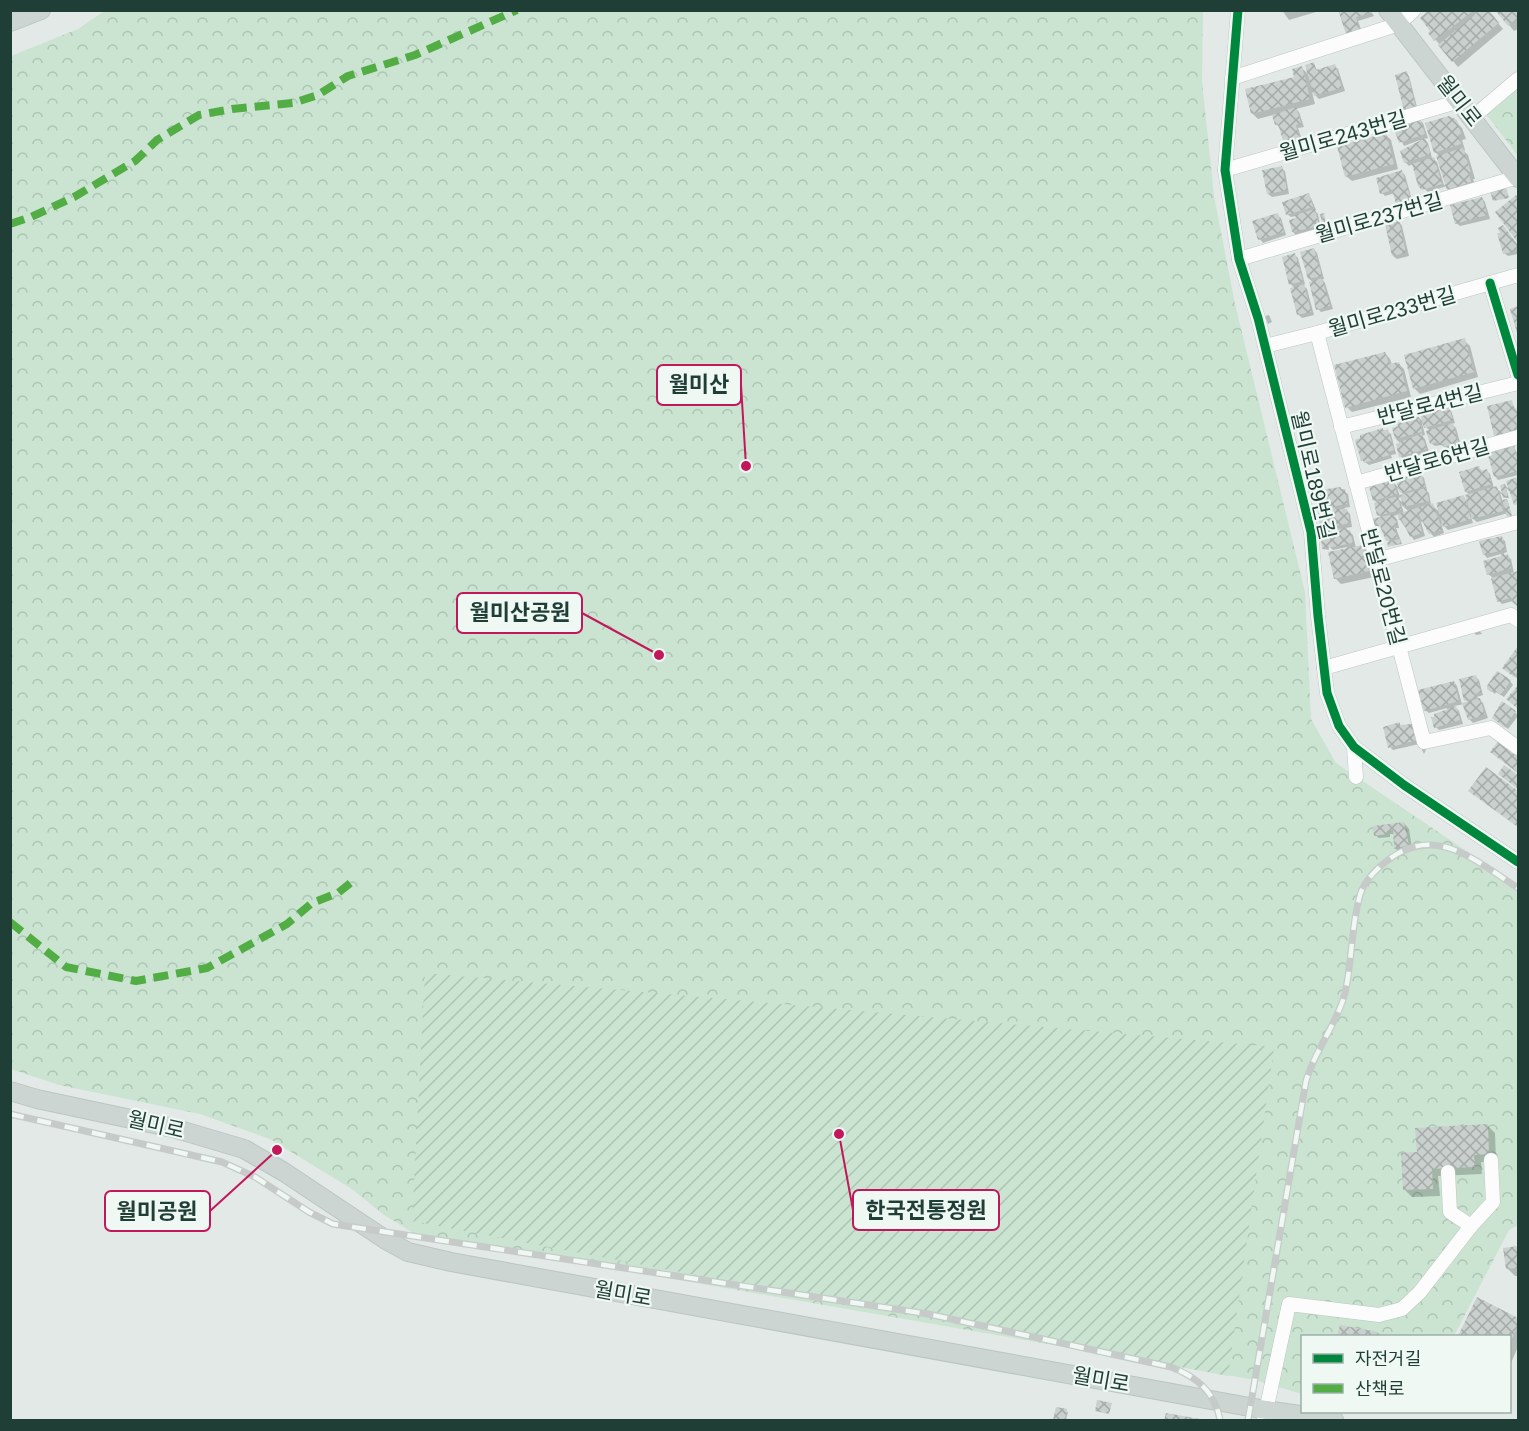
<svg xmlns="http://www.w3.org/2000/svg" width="1529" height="1431" font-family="Helvetica,'Noto Sans KR',sans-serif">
<defs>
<pattern id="forest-crowns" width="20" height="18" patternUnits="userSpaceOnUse" patternTransform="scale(1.5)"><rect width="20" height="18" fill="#cae4d1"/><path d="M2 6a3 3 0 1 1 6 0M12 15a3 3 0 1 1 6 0" fill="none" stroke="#adc5b4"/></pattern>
<pattern id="garden-furrows" width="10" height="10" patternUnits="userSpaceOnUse" patternTransform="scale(1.5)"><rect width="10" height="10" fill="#cae4d1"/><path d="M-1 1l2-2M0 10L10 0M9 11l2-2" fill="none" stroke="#adc5b4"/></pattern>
<pattern id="building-cross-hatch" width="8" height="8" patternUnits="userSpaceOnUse" patternTransform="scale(1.5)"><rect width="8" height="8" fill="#cad0cd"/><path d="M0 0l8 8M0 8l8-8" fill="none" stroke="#a3aaa7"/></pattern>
</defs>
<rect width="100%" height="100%" fill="#e2e9e6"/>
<g fill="url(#forest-crowns)">
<polygon points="106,10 1203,11 1202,81 1214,196 1235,304 1305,592 1311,719 1336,763 1518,886 1518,1225 1509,1230 1454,1336 1302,1336 1302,1394 1255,1380 415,1234 384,1215 352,1189 270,1139 200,1114 59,1085 11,1069 11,56 78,29"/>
<polygon points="1518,87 1518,156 1486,114"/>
</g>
<polygon fill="url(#garden-furrows)" points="425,973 1274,1047 1228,1376 412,1221"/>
<g fill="#0003" fill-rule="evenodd">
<polygon points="1282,10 1316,10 1316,12 1289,20"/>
<polygon points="1340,10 1370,10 1374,16 1358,21 1362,32 1350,37 1347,34"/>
<polygon points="1431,10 1487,10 1503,29 1458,67 1430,33"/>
<polygon points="1518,10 1518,29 1514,31 1497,11"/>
<polygon points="1313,64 1318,71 1335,66 1338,69 1345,91 1319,99 1312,92 1315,104 1296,109 1299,112 1304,127 1298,128 1303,143 1289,147 1285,144 1280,128 1276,124 1273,115 1258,119 1252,113 1295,78 1302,68 1309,75"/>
<polygon points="1406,73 1409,76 1418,111 1408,113"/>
<polygon points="1420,120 1423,123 1428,138 1424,139 1428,143 1432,158 1437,162 1444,185 1447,184 1440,157 1435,152 1456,122 1462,128 1466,139 1462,140 1465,150 1464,151 1468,155 1475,179 1473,179 1476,188 1454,195 1447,186 1428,192 1420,185 1413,164 1409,166 1405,162 1421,142 1420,140 1404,146 1397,132"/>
<polygon points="1386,135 1391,140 1398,169 1352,181 1346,176"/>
<polygon points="1281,168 1285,171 1289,194 1272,197 1268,194"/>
<polygon points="1402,172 1405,175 1414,207 1395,193 1385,196 1382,193"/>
<polygon points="1308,195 1311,198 1316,210 1314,210 1318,214 1321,229 1296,235 1293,232 1298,219 1296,216 1291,217 1287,214"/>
<polygon points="1516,197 1518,200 1518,241 1497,212"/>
<polygon points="1482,198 1485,202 1490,219 1460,226 1456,223"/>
<polygon points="1277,215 1281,218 1286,235 1263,243 1260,239"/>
<polygon points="1399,222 1402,226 1409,256 1397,259 1393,256"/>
<polygon points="1506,231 1518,247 1518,254 1508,256 1504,253 1502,234"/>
<polygon points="1314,249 1317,253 1324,279 1322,279 1325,283 1333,309 1321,312 1318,309 1313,282 1309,279"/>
<polygon points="1295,255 1298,258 1305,284 1303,285 1307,289 1314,315 1302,318 1299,315 1292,289 1294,288 1291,284"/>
<polygon points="1269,315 1272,322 1268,324 1265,316"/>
<polygon points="1464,340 1470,346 1478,377 1420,394 1414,388"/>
<polygon points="1385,353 1390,359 1392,365 1398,363 1404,369 1411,397 1352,412 1347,407"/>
<polygon points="1511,402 1518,413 1518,434 1499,438 1496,435"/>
<polygon points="1448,406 1451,410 1455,423 1452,424 1456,428 1461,446 1449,449 1441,445 1435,446 1431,443 1430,431 1422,423 1425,435 1422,436 1425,439 1429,452 1404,459 1400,456 1401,444 1396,439 1417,416 1425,423"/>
<polygon points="1383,430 1391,434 1396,454 1391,455 1392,458 1369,465 1362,460 1361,436"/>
<polygon points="1514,447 1518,455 1518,475 1498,480 1495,476"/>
<path d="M 1479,468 L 1483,472 L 1487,471 L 1490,474 L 1494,488 L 1496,488 L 1504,495 L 1505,485 L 1510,490 L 1508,482 L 1518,479 L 1518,507 L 1513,495 L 1506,488 L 1509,498 L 1506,498 L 1500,493 L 1503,502 L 1508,502 L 1512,517 L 1510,517 L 1508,513 L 1477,522 L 1471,517 L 1473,523 L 1448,530 L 1441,523 L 1444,533 L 1434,537 L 1427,529 L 1424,521 L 1421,522 L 1425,536 L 1414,540 L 1400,520 L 1399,514 L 1394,516 L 1397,519 L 1399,528 L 1396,528 L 1402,544 L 1390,546 L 1382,519 L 1379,515 L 1378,504 L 1374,500 L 1393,482 L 1401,490 L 1421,475 L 1424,478 L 1427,490 L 1426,490 L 1429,493 L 1431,505 L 1440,512 L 1463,497 L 1469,503 L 1470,495 L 1466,492 L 1461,473 ZM 1397,488 L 1404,495 L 1400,496 ZM 1402,497 L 1404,505 L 1398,498 ZM 1401,504 L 1409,512 L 1404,513 Z"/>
<polygon points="1340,488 1348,494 1350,507 1344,508 1350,514 1352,527 1345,528 1353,535 1356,548 1363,547 1368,552 1374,577 1341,584 1335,578 1347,547 1333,550 1328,545 1329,550 1323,549 1320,510"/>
<polygon points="1362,535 1364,541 1362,542 1360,536"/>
<polygon points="1501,538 1505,541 1507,552 1504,553 1505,557 1507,556 1511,559 1514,573 1518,574 1518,606 1513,601 1502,604 1499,601 1492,577 1488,574 1502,557 1501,554 1487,558 1484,554"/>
<polygon points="1479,630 1482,634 1476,635 1474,632"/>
<polygon points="1518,648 1518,679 1504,668"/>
<polygon points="1476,677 1479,680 1483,695 1477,697 1483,703 1488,718 1473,723 1469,719 1464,704 1454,706 1459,711 1463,724 1439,730 1436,727 1448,712 1447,708 1429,713 1425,710 1454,682 1457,686 1462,704 1468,702 1466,700"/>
<polygon points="1510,681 1513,685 1504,697 1496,692 1495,694 1488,688"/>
<polygon points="1515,712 1518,716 1508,729 1497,721"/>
<polygon points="1399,724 1401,726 1412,725 1415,729 1419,744 1393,750 1390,747"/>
<polygon points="1423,746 1427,747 1424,754 1422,750"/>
<polygon points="1486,769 1518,793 1518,827 1470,791"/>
<polygon points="1404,823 1409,829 1412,848 1399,852 1395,848 1394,834 1390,834 1390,837 1379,838 1375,835"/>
<polygon points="1487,1125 1495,1133 1496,1162 1481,1162 1482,1174 1438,1176 1440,1196 1412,1197 1405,1190 1418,1154"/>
<polygon points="1518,1247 1518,1276 1515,1276 1508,1269 1505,1249"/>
<polygon points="1478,1299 1518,1319 1518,1347 1510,1365 1510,1336 1459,1336"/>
<polygon points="1341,1327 1378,1333 1381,1336 1339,1336"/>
<polygon points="1057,1409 1068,1412 1066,1420 1055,1420"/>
</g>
<g fill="url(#building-cross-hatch)">
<polygon points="1338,10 1370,10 1372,13 1356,17 1359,29 1346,34"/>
<polygon points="1429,10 1474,10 1434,41 1428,33 1430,31 1420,18"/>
<polygon points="1480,10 1489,10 1499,23 1452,62 1438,45"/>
<polygon points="1495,10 1518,10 1518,18 1508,26"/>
<polygon points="1314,62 1316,70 1335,64 1342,88 1314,96 1305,65"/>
<polygon points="1302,66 1310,99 1251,114 1245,89 1294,77 1292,69"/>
<polygon points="1407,71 1416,108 1404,111 1395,75"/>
<polygon points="1296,107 1301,123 1296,125 1300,139 1284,144 1278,124 1275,125 1272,115"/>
<polygon points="1449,116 1457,120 1461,134 1458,135 1461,144 1434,153 1425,123"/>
<polygon points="1420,118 1425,134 1399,143 1395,132 1402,129 1401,126 1410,124 1409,122"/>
<polygon points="1386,133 1394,164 1345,177 1337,146"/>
<polygon points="1425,138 1431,154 1404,163 1400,151"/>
<polygon points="1463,148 1471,173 1469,174 1471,182 1447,190 1436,156"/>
<polygon points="1434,157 1442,184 1422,190 1418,186 1412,164"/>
<polygon points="1282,166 1287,190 1267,194 1262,170"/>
<polygon points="1402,170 1412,203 1397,207 1392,190 1380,194 1376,178"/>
<polygon points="1506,187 1509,198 1493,201 1490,191"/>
<polygon points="1309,193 1313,207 1286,215 1282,202"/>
<polygon points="1516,195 1518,198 1518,243 1495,212"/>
<polygon points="1482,197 1487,215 1455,224 1450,205"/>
<polygon points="1315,209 1319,226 1292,232 1289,220 1296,218 1295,215"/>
<polygon points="1278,213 1284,232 1258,240 1252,221"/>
<polygon points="1324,213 1327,227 1323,228 1320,214"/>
<polygon points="1399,221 1406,253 1392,256 1385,224"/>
<polygon points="1503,225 1518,245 1515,251 1503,254 1497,233 1500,233 1498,228"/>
<polygon points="1314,248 1322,276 1308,279 1300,252"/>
<polygon points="1295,253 1303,281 1289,285 1282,257"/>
<polygon points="1322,278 1330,306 1316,310 1309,282"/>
<polygon points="1304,284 1311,312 1297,315 1290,288"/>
<polygon points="1518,306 1518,336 1510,309"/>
<polygon points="1465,338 1474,372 1413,389 1404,355"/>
<polygon points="1385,352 1389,364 1399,362 1407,391 1345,408 1334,365"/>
<polygon points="1512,400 1514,409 1516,408 1518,412 1518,422 1516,423 1518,430 1494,436 1487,406"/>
<polygon points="1448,405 1453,420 1424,428 1420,413"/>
<polygon points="1418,414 1422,432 1395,439 1392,428 1398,426 1397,423 1407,420 1406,418"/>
<polygon points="1453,423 1458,442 1444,447 1444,444 1439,445 1438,442 1430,444 1426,431"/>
<polygon points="1383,428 1383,431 1388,429 1394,450 1389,452 1390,455 1364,463 1363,460 1361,461 1355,440 1360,438 1360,435"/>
<polygon points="1422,433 1426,449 1399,457 1396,444"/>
<polygon points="1514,445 1518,461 1518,471 1494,477 1487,452"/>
<polygon points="1479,466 1481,471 1487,469 1492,484 1465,492 1459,472"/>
<polygon points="1421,473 1425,487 1400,493 1396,480"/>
<polygon points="1518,477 1518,504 1514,505 1506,481"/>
<polygon points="1393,480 1397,494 1373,501 1369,487"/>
<polygon points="1505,484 1508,497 1503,498 1500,485"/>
<polygon points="1497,486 1503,511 1472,519 1465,495"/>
<polygon points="1341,487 1341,489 1345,489 1347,504 1335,506 1335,509 1347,509 1350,523 1336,526 1336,529 1347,528 1347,530 1350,530 1353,543 1322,549 1318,509 1322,508 1319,490"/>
<polygon points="1426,488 1429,501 1403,507 1400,495"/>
<polygon points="1464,495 1471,519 1443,527 1436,503"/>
<polygon points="1398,496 1401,510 1377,516 1374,503"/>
<polygon points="1507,499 1512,515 1507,517 1502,500"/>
<polygon points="1433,503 1442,530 1429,534 1417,511 1422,533 1410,537 1402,520 1399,520 1397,514"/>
<polygon points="1394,514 1397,524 1394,525 1397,538 1386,541 1380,526 1373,527 1371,519"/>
<polygon points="1502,536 1505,549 1499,552 1499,551 1483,555 1479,541"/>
<polygon points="1400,539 1401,543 1388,547 1387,542"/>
<polygon points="1363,545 1369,571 1334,579 1328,552"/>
<polygon points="1508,554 1511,568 1487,575 1483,561"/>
<polygon points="1518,571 1518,604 1517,606 1512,602 1513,600 1510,598 1497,602 1491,578"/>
<polygon points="1518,646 1518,671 1514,677 1502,668"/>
<polygon points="1497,671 1511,680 1501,695 1493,690 1491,692 1487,689 1487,686"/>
<polygon points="1476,675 1481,692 1474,694 1476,698 1464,701 1459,679"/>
<polygon points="1454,681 1459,701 1424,711 1418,690"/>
<polygon points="1518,685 1518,709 1506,699"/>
<polygon points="1480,698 1485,715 1468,720 1462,703"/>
<polygon points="1502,701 1516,711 1504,727 1492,718"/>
<polygon points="1456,706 1460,720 1434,728 1431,717 1434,717 1434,714"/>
<polygon points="1400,722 1400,725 1412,724 1417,740 1388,748 1383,727"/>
<polygon points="1499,740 1518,754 1518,773 1490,752"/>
<polygon points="1504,765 1518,775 1518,789 1498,774"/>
<polygon points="1486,767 1518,791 1518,827 1468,791"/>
<polygon points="1404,822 1409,845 1394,849 1393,830 1387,831 1387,834 1374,836 1373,826"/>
<polygon points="1488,1124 1489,1154 1474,1155 1475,1167 1432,1169 1433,1189 1403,1190 1401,1153 1417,1152 1415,1128"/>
<polygon points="1518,1246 1518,1268 1506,1269 1503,1248"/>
<polygon points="1477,1297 1518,1318 1518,1325 1510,1343 1510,1336 1458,1336"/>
<polygon points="1340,1325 1378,1332 1377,1336 1337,1336"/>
<polygon points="1097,1400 1112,1403 1109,1414 1095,1411"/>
<polygon points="1056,1407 1067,1409 1065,1420 1053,1420"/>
<polygon points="1166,1413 1200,1419 1199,1420 1164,1420"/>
</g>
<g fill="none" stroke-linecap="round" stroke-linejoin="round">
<g stroke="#bfc6c3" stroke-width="15">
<g id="minor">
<polyline points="1238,10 1225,170 1239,259 1258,318 1311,532 1318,616 1327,693 1339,726 1354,747 1404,785 1518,862"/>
<polyline points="1232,78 1399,24 1414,10"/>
<polyline points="1473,117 1518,79"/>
<polyline points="1225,170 1460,101"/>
<polyline points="1239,259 1518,177"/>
<polyline points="1490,283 1518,375"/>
<polyline points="1317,333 1424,742 1491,728 1518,748"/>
<polyline points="1265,346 1317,333 1518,275"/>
<polyline points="1341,427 1518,383"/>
<polyline points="1356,483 1518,437"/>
<polyline points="1376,560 1518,522"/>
<polyline points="1324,668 1511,615 1518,620"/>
<polyline points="1354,747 1356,777"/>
<polyline points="1448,1172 1450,1212 1471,1226"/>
<polyline points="1264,1420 1289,1304 1379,1315 1402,1309 1420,1292 1471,1226 1493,1202 1491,1160"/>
</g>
</g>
<g stroke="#bbc5c2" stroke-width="20">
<g id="major">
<polyline points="1388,10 1518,178"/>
<polyline points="10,22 41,10"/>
<polyline points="10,1091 37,1099 173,1128 244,1149 284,1172 386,1240 408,1252 451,1262 1266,1410 1334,1420"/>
</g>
</g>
<use href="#minor" stroke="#fbfcfb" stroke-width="14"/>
<use href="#major" stroke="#ccd5d2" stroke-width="18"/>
<g stroke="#c6cbc9" stroke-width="7">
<g id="rail">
<path d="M 10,1114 L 222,1162 L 255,1177 L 309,1212 L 333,1224 L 928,1314 L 1171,1367 C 1197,1377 1215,1392 1220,1420"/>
<path d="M 1248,1420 L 1306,1081 C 1315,1050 1337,1024 1345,993 C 1352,962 1351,930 1359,899 C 1362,883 1376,869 1388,860 C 1436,823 1477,862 1518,888"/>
</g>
</g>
<use href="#rail" stroke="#f0f8f4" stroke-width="4.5" stroke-dasharray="14" stroke-linecap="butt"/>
<g stroke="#52ad45" stroke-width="8" stroke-dasharray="15 8" stroke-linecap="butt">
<polyline points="10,224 31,217 74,197 135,161 157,140 199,115 232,109 293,103 318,95 348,76 415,55 517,10"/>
<polyline points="10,922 66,967 136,981 207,968 287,924 312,903 338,893 354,880"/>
</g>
<g stroke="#f0f8f4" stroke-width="13">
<g id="cycleway">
<polyline points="1238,10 1225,170 1239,259 1258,318 1311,532 1318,616 1327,693 1339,726 1354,747 1404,785 1518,862"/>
<polyline points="1490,283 1518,375"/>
</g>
</g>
<use href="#cycleway" stroke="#00873e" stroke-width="9"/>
</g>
<g text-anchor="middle" stroke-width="4.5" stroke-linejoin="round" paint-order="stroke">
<g font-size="21" fill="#1f3e35" stroke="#f0f8f4">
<text transform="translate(1459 101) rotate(52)" y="7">월미로</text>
<text transform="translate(1343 136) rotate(-16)" y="7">월미로243번길</text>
<text transform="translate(1379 218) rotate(-16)" y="7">월미로237번길</text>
<text transform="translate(1392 312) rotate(-16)" y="7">월미로233번길</text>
<text transform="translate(1430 405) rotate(-14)" y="7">반달로4번길</text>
<text transform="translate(1437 460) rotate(-16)" y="7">반달로6번길</text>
<text transform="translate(1313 475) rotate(77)" y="7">월미로189번길</text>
<text transform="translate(1383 587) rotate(75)" y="7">반달로20번길</text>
<text transform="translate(156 1125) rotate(13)" y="7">월미로</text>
<text transform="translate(623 1294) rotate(10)" y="7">월미로</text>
<text transform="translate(1101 1380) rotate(10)" y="7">월미로</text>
</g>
</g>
<path fill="none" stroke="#c2185b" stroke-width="2" d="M746 466L741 385M659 655L582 613M839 1134L853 1210M277 1150L210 1211"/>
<g fill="#c2185b" stroke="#f0f8f4" stroke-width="2">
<circle cx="746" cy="466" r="6"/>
<circle cx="659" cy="655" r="6"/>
<circle cx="839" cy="1134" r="6"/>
<circle cx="277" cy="1150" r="6"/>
</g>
<g fill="#f0f8f4" stroke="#c2185b" stroke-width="2">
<rect x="657" y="365" width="84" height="40" rx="6"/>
<rect x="457" y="593" width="125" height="40" rx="6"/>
<rect x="853" y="1190" width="146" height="40" rx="6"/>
<rect x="105" y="1191" width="105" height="40" rx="6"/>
</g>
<g font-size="22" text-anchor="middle" font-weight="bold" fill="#1f3e35">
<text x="699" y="392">월미산</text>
<text x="520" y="620">월미산공원</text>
<text x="926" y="1218">한국전통정원</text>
<text x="157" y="1219">월미공원</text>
</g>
<rect width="1529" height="1431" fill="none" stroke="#1f3e35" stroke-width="24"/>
<rect x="1301" y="1335" width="210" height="78" fill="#f0f8f4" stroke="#9caea8" stroke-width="1.5"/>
<rect x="1313" y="1354" width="30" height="9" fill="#00873e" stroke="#9caea8" stroke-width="1.5"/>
<text x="1355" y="1365" font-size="18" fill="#1f3e35">자전거길</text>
<rect x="1313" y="1384" width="30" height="9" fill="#52ad45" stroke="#9caea8" stroke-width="1.5"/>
<text x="1355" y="1395" font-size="18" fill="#1f3e35">산책로</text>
</svg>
